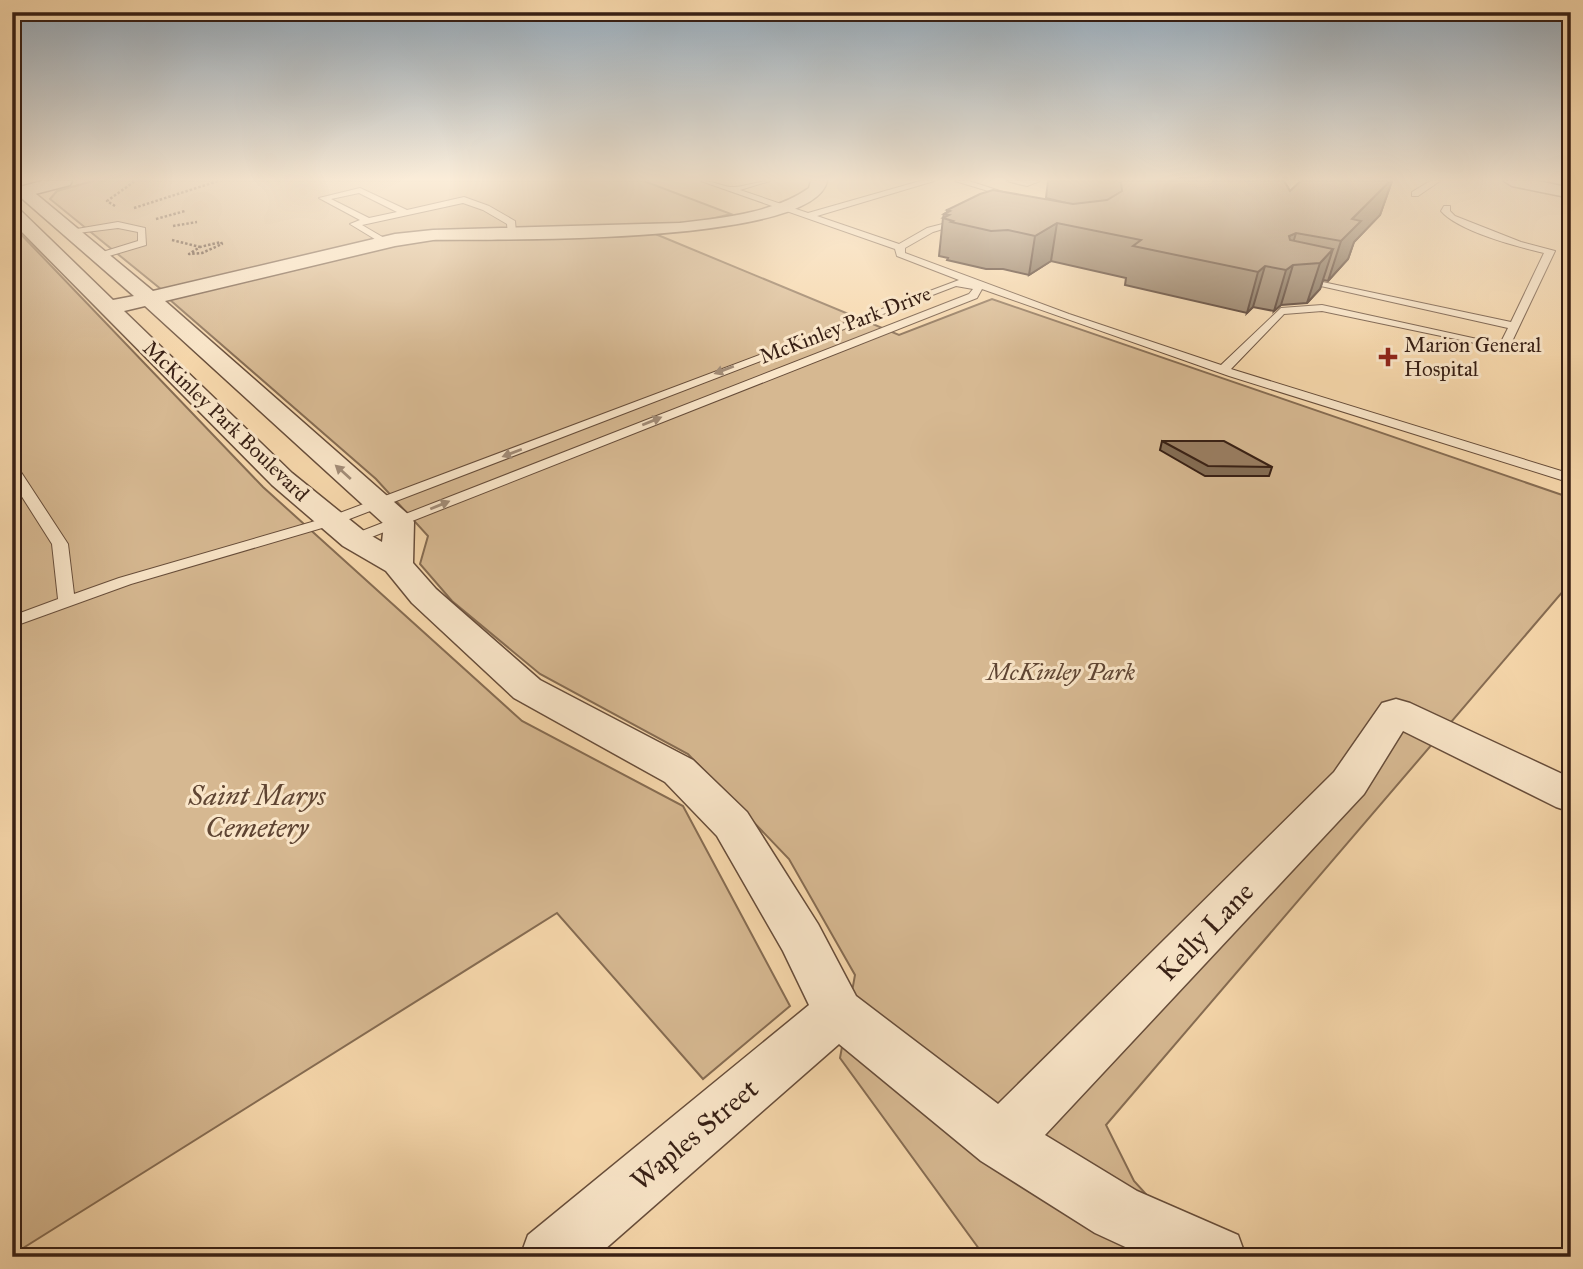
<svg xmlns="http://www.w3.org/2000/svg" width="1583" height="1269" font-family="'IM FELL Great Primer',serif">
<rect width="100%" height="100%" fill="#f6d7ab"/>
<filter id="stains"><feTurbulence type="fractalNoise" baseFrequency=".00286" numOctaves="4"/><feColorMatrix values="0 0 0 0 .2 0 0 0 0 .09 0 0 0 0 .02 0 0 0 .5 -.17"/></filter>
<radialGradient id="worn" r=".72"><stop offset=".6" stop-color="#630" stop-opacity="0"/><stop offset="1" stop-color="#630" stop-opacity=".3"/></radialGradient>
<g fill="#d6b891" stroke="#866c52" stroke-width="2">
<polygon points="93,181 644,181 731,214 699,222 417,233 162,290 50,199 57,191"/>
<polygon points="12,225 263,487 522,721 683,806 790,1006 703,1079 557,913 12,1255"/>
<polygon points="653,233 899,335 992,299 1571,498 1571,582 1106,1125 1134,1181 1203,1257 985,1257 840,1058 855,975 789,859 688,754 540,674 452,601 420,564 428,536 376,479 169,299 405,243 439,239"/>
</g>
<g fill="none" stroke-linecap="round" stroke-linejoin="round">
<g stroke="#674d3a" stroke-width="2">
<g id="lane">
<path d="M 701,181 C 712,181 719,185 730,187 C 741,188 757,181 770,181 L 740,190 L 808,213 L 920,181 L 934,181 L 817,216 L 899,244 L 927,228 L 966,218 L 966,222 L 933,232 L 905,248 L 905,253 L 1069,314 L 1221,365 L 1281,308 L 1322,305 L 1500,344 L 1508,328 L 1294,280 L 1299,277 L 1511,322 L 1544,253 C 1518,247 1458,231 1441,211 L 1444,206 L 1450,206 L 1450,211 L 1455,216 L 1521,242 L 1555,251 L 1508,350 L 1322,311 L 1284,314 L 1231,369 L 1571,474 L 1571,483 L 1229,376 L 982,289 L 977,298 L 359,542 L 354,544 L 346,539 L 349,536 L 969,294 L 973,289 L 956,286 L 339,523 L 131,584 L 12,627 L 12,616 L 58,599 L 52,544 L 12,481 L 12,465 L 17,466 L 68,544 L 74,594 L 119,578 L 329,517 L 959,280 L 897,256 L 895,249 Z"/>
<polygon points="955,181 969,181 1019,197 1015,199"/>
<polygon points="1006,181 1040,181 1027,186"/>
<polygon points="1430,181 1440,181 1418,196 1412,196 1412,192"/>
<path d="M 360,188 L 407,210 L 464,197 L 489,206 L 515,221 L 516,233 L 508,235 L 507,224 L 483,210 L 463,203 L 362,225 L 391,242 L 383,244 L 350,224 L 360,220 L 319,198 ZM 359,193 L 397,212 L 369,218 L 331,199 Z"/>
<polygon points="118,222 145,228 146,245 99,259 96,258 96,254 138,241 138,232 118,228 70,234 65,231"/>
</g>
</g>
<g stroke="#674d3a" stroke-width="3">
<g id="street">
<path d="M 811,181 L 827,181 C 814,246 493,239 433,240 L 395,246 L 165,301 L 410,516 L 414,522 L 413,563 L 436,589 L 540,680 L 693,760 L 747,812 L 818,924 L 856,996 L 998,1104 L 1334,772 L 1382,703 L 1396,699 L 1410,703 L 1571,778 L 1571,812 L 1556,807 L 1403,731 L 1364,794 L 1045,1135 L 1137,1191 L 1238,1235 L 1246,1257 L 1147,1257 L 1095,1233 L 981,1161 L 839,1044 L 596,1257 L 520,1257 L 528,1235 L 809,1005 L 783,951 L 717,836 L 665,782 L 514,698 L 412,603 L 386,571 L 343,546 L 272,485 L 12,222 L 12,207 L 18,208 L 113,300 L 134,296 L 18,195 L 16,192 L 18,189 L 30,189 L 153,291 L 395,234 L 433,230 L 680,223 C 722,218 774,213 809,188 ZM 145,306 L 384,524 L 382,542 L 365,532 L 292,473 L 124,311 Z"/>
<polygon points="1504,181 1538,181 1571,188 1571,198 1512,186"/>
</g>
</g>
<g stroke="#371f14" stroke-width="3">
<polygon id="secondary" points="42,181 72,181 70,185 12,200 12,189"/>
</g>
<g stroke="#371f14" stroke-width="2.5" stroke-dasharray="2.5 2" stroke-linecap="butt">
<polyline points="115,206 107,201 135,181"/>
<polyline points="134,208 218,181"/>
<polyline points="156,219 185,211"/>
<polyline points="173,226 197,222"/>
<polyline points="172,240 200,247"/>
<polygon points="221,242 222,244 202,253 189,254 200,247"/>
</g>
<use href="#lane" fill="#f9e5c8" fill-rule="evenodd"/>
<use href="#street" fill="#f9e5c8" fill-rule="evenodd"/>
<use href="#secondary" fill="#f9e5c8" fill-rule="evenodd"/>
</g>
<g fill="#846d55" stroke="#371f14" stroke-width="2">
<polygon points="1048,181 1284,181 1290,191 1301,181 1392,181 1380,215 1354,242 1348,259 1328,281 1323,280 1320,289 1307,303 1281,305 1274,311 1253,307 1247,313 1125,285 1126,278 1051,261 1029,275 1003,269 986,269 947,260 948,258 939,256 943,218 944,214 947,212 947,210 1066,203 1046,198"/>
<polygon points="1162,441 1272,467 1269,476 1205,476 1160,450"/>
</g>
<g fill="#6c5945" stroke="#371f14" stroke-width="2">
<polygon points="1390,181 1392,181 1380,215 1354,242 1348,259 1328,281 1341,241 1352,219"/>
<polygon points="1057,223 1051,261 1029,275 1035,236"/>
<polygon points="1296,233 1285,270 1289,236"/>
<polygon points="1333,249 1320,289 1307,303 1320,263"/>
<polygon points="1293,265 1281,305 1274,311 1286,270"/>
<polygon points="1265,266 1253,307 1247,313 1258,272"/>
</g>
<g fill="#9a7f63" stroke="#371f14" stroke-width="2">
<polygon points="1119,181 1284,181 1290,191 1301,181 1390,181 1352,219 1361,221 1341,241 1296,233 1289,236 1290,240 1333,249 1320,263 1293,265 1286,270 1265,266 1258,272 1133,246 1141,240 1057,223 1035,236 1008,230 991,231 951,222 953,221 943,218 949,215 944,214 950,211 947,210 980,194 993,190 1073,204 1107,200 1122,191 1121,183"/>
<polygon points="1162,441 1224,441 1272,467 1208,466"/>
</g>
<defs><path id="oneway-solid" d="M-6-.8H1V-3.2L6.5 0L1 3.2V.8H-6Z" transform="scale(1.75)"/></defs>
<g fill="#a28c77">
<use href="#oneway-solid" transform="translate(724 370) rotate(159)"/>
<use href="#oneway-solid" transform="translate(652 421) rotate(-22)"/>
<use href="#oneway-solid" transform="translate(512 453) rotate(159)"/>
<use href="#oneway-solid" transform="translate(343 472) rotate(-138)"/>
<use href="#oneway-solid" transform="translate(440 505) rotate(-22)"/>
</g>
<linearGradient id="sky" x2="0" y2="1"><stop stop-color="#93a9bb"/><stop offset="0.5" stop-color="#fbedd9"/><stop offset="1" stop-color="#fbedd9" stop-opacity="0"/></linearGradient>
<rect width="1583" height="359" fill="url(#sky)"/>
<path fill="#8f2418" stroke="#f9e5c8" stroke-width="2.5" d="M1384.5 346.5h7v7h7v7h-7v7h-7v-7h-7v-7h7z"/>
<g text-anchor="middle" stroke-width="6" stroke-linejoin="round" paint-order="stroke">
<g font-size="21" fill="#371f14" stroke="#f9e5c8">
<text transform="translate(845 325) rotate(-21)" y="7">McKinley Park Drive</text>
<text transform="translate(226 421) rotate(44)" y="7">McKinley Park Boulevard</text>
</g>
<g font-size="21" fill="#371f14" stroke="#f9e5c8" text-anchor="start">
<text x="1404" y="352">Marion General<tspan x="1404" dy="24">Hospital</tspan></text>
</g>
<g font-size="24" font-style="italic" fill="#5f4533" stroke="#f9e5c8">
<text x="1061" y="680">McKinley Park</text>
</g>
<g font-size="28" font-style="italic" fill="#5f4533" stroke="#f9e5c8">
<text x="257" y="805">Saint Marys<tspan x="257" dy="32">Cemetery</tspan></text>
</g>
<g font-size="28" fill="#371f14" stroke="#f9e5c8">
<text transform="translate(1205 931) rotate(-46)" y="10">Kelly Lane</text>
<text transform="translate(694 1134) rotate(-40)" y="10">Waples Street</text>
</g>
</g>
<rect width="1583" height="1269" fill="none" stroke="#f6d7ab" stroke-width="42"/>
<rect x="14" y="14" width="1555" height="1241" fill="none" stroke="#371f14" stroke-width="3.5"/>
<rect x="21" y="21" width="1541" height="1227" fill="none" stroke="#371f14" stroke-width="2"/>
<rect width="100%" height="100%" filter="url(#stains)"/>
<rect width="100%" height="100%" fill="url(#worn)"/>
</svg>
